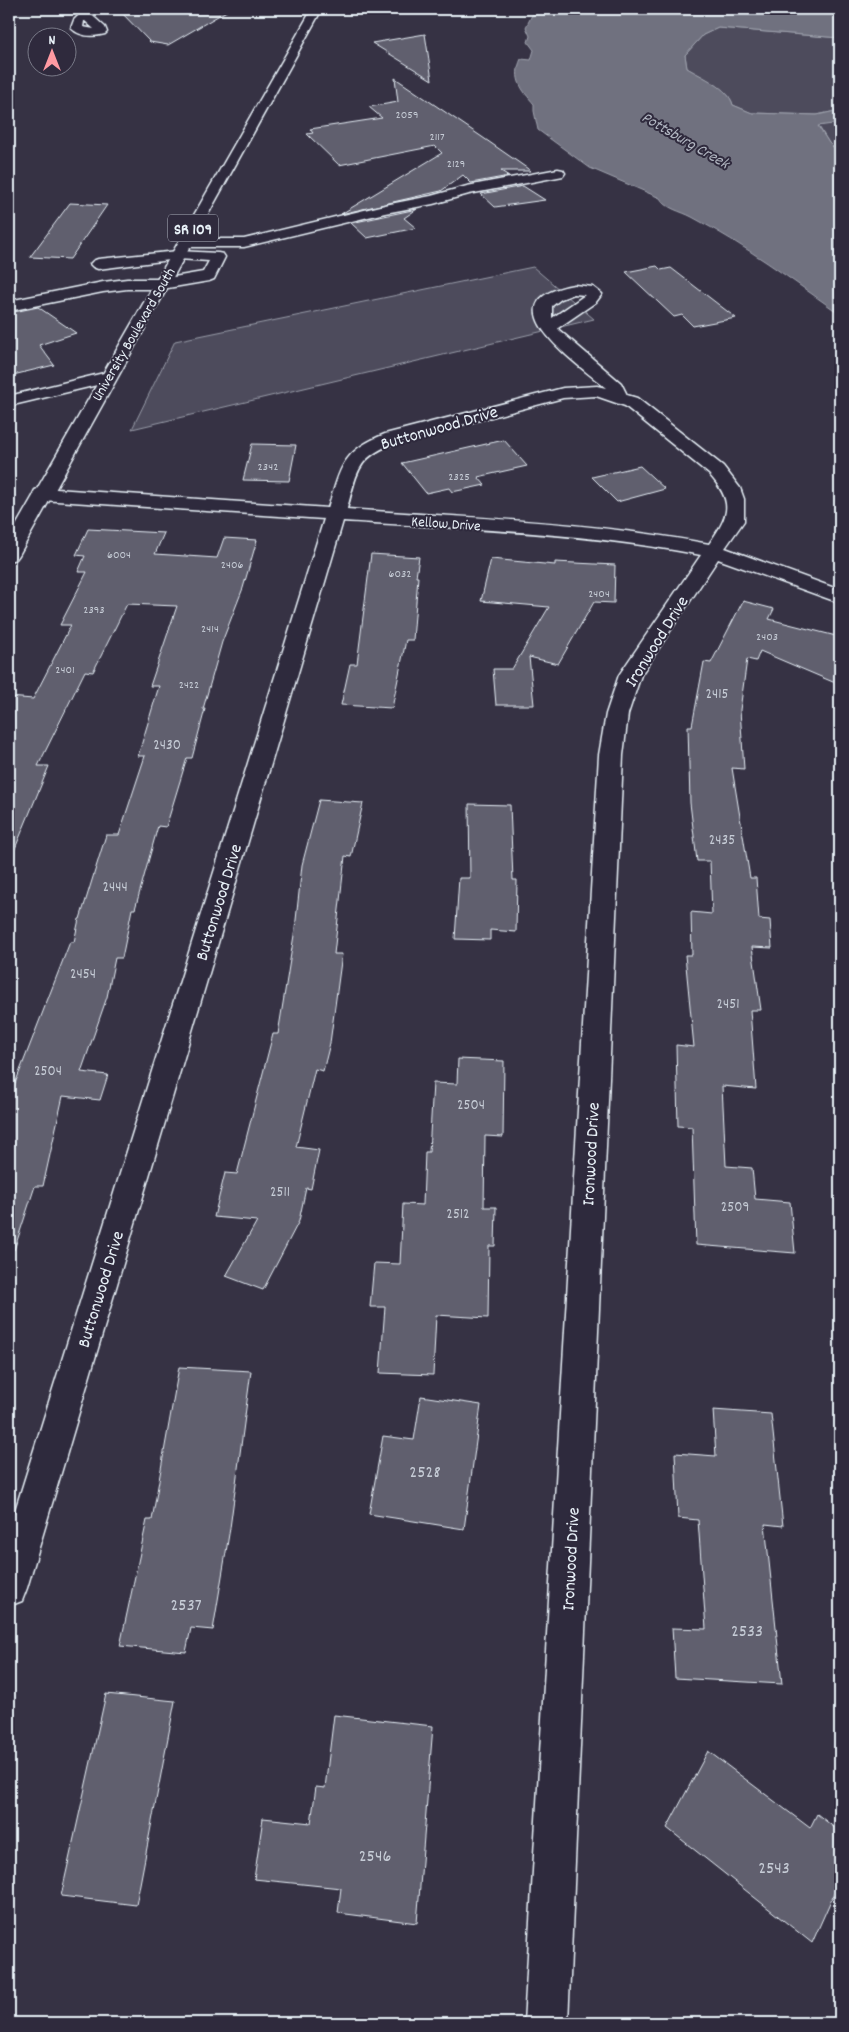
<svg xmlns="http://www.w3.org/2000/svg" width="849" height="2032" font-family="Dekko,sans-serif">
<rect width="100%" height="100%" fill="#363244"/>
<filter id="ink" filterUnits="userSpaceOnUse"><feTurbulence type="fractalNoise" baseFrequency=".02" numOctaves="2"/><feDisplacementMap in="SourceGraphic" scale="10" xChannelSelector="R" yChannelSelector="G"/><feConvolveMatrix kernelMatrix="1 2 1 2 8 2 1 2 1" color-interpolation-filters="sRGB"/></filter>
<g filter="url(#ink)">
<g fill="#4d4b5c" stroke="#9a9eaa">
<path d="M 718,28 L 840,38 L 840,110 L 817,115 L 752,113 L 733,105 C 729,88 701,77 687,68 L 685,55 L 703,35 Z"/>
<polygon points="840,123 840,154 829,143 818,125"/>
<polygon points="533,267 594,319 132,429 175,341"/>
</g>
<path fill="#70717f" stroke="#a0a4af" d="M 538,9 L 809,9 L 840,14 L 840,38 L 718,28 L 703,35 L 685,55 L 687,68 C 702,77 729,88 733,105 L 752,113 L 817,115 L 840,110 L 840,123 L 818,126 L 829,143 L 840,154 L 840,314 C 792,280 745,245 692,217 C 681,211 666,209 660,198 L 590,168 L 538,130 L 534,111 L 534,104 C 522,90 512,79 521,59 L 531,60 L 534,50 L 528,42 L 530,36 L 526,27 L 532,15 L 537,14 Z"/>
<g fill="#605e6e" stroke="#e8f1f8">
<polygon points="118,9 230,9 168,45 150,42"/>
<polygon points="425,34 432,80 372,43"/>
<polygon points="395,78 482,137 531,171 501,171 509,176 471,183 463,175 441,191 341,214 442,153 435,146 339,165 307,134 313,133 310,129 382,118 369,107 398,102"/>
<polygon points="523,186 545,200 495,207 481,194"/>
<polygon points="70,203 107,205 70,259 30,257"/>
<polygon points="417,209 404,218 416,228 367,238 351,223"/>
<polygon points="657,266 661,270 671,268 736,318 693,326 682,315 674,317 626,272"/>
<polygon points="38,307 76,333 39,345 54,365 9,376 9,313"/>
<polygon points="504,440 527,466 478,477 485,485 452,492 449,488 426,493 402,463"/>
<polygon points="252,444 296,445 289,481 243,480"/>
<polygon points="640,466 665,489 617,502 592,477"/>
<polygon points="88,529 164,533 155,554 217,558 224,538 257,540 243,588 222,642 203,709 205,709 192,758 187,758 166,827 158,826 135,909 132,909 122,958 115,958 107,997 81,1072 108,1075 100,1100 63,1096 43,1186 35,1186 14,1250 9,1249 9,1099 70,942 74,942 79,919 80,919 106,835 119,835 145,756 138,756 159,686 150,686 177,606 127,604 93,672 85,671 38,766 49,766 9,863 9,697 33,699 71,625 60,625 87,572 78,572 85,556 76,555"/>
<polygon points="371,554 419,557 416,577 418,577 413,640 406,640 392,708 341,705 350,664 357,664"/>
<polygon points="491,559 555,565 555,562 615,565 614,603 594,602 558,664 529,657 534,705 496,705 493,669 512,669 549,607 481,601"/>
<polygon points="743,601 774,609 769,619 840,637 840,685 760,651 756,661 747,659 740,710 744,769 732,768 750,878 756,878 759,919 770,920 772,948 752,947 761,1010 750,1010 756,1089 722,1086 726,1166 752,1168 755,1199 790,1202 795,1253 696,1245 692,1127 678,1126 676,1045 694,1047 685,955 692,955 691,912 712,914 710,861 697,861 690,803 688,726 692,726 704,662 711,663"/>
<polygon points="319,800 363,803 351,857 345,856 334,954 342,954 330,1043 323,1071 315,1069 296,1147 319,1150 311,1189 306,1188 299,1221 263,1290 226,1276 257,1221 214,1217 225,1173 237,1174 273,1034 278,1034 295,929 302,865"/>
<polygon points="469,804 510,805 513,880 517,880 516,932 490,930 490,940 455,939 459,878 470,878"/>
<polygon points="458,1059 504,1061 503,1137 485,1136 484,1207 496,1207 495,1246 489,1246 488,1318 436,1315 433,1375 380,1373 385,1307 370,1307 374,1263 400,1264 403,1204 423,1205 425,1152 429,1152 433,1083 457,1084"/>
<polygon points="179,1367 251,1371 230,1528 213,1630 191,1628 186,1652 120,1646 147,1520 152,1520"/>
<polygon points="421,1396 481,1405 464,1529 369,1514 383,1436 414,1440"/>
<polygon points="713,1410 771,1414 783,1526 765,1524 782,1684 675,1678 672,1628 706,1629 698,1520 678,1518 675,1453 716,1456"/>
<polygon points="106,1694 175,1701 136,1905 61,1896"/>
<polygon points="334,1715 433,1726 417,1923 338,1913 341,1888 254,1879 263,1818 311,1823 316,1787 325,1788"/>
<polygon points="708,1751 810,1828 817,1814 840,1832 840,1880 812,1943 667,1828"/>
</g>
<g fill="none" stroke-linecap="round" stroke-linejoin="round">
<g stroke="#e8f1f8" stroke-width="3">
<g id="minor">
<path d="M 74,9 L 85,9 L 105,27 L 107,32 L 105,34 C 93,37 80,37 71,28 L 74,20 L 79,15 ZM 84,21 L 85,21 L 94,29 L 83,27 Z"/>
<polygon points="558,169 563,170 565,173 563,176 469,194 433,204 385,213 244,247 185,247 180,246 178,243 180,240 185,239 244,239 385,205 431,196 467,186"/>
<polygon points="178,251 218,253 223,254 225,257 214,279 209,281 162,289 127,289 103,292 9,311 9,301 103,282 127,279 162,279 203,272 209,261 178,259 98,269 93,267 90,264 93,261 98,259"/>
<path d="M 574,285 L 593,287 L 602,294 L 596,302 L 558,328 L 559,330 L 621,383 L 627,395 L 637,398 L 723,466 L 740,488 L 744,499 L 744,521 L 725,548 L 840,590 L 840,603 L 718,559 L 641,675 L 628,714 L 623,755 L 568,2023 L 524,2023 L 599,755 L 606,714 L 619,675 L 701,555 C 584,532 463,529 343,521 L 27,1588 L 22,1601 L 9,1606 L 9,1530 L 324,519 L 42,500 L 35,498 L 33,494 L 35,490 L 42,488 L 328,508 C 341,467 342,451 385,434 L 563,388 L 597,386 L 606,388 C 577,363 484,301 574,285 ZM 574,294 L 585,295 L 552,318 L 552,306 L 561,299 ZM 596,396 L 625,406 L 709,474 C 735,503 729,515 709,544 C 589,521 467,518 347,509 C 358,470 356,458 397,442 L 563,398 Z"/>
<polygon points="108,372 114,373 116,377 114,381 9,406 9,396"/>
</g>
</g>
<g stroke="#e8f1f8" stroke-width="3">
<polygon id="major" points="312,9 322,9 19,555 16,559 9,561 9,538"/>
</g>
<use href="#minor" fill="#2f2a3d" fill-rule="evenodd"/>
<use href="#major" fill="#2f2a3d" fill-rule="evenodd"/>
</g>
</g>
<g text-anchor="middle" stroke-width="4" stroke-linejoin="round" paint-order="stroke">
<g font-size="12" fill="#c6ccd6">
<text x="407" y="118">2059</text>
<text x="437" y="140">2117</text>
<text x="456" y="167">2129</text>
<text x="268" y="470">2342</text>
<text x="459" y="480">2325</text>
<text x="119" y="558">6004</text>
<text x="232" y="568">2406</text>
<text x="400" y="577">6032</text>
<text x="599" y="597">2404</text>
<text x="94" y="613">2393</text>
<text x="210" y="632">2414</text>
<text x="767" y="640">2403</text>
<text x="65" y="673">2401</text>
<text x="189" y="688">2422</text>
</g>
<g font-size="15" fill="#e8f1f8" stroke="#2f2a3d">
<text transform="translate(133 334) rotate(-60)" y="5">University Boulevard South</text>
<text transform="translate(446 523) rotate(4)" y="5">Kellow Drive</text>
</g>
<g font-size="15" fill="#c6ccd6">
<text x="717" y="698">2415</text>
<text x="167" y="749">2430</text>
<text x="722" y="844">2435</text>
<text x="115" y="891">2444</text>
<text x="83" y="978">2454</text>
<text x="728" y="1008">2451</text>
<text x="48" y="1075">2504</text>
<text x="471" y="1109">2504</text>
<text x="280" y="1196">2511</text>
<text x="735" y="1211">2509</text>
<text x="458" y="1218">2512</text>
</g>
<g font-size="16" font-style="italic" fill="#b2b7c2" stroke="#2f2a3d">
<text transform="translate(686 139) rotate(30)" y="6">Pottsburg Creek</text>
</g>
<rect fill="#2f2a3d" stroke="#b0b5c0" stroke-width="1" x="168" y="214.5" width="50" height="27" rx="4"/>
<g font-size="16" font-weight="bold" fill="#e8f1f8">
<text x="193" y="234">SR 109</text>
</g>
<g font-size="18" fill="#e8f1f8" stroke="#2f2a3d">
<text transform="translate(439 427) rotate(-16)" y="6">Buttonwood Drive</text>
<text transform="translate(656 641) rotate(-58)" y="6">Ironwood Drive</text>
<text transform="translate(218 902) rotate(-73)" y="6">Buttonwood Drive</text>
<text transform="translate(590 1154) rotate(-87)" y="6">Ironwood Drive</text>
<text transform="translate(100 1289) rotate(-73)" y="6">Buttonwood Drive</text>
<text transform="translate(570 1559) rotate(-87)" y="6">Ironwood Drive</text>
</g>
<g font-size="18" fill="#c6ccd6">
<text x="425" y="1477">2528</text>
<text x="186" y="1610">2537</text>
<text x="747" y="1636">2533</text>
<text x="375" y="1861">2546</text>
<text x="774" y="1873">2543</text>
</g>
</g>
<rect width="849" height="2032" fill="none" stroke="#2f2a3d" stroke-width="30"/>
<rect x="15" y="15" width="819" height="2002" fill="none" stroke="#e8f1f8" stroke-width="2" filter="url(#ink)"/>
<g transform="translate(52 52)"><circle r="24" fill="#2f2a3d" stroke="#797a88"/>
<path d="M0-4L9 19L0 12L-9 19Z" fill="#ff9aa2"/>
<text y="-8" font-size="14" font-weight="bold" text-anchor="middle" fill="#e8f1f8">N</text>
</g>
</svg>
